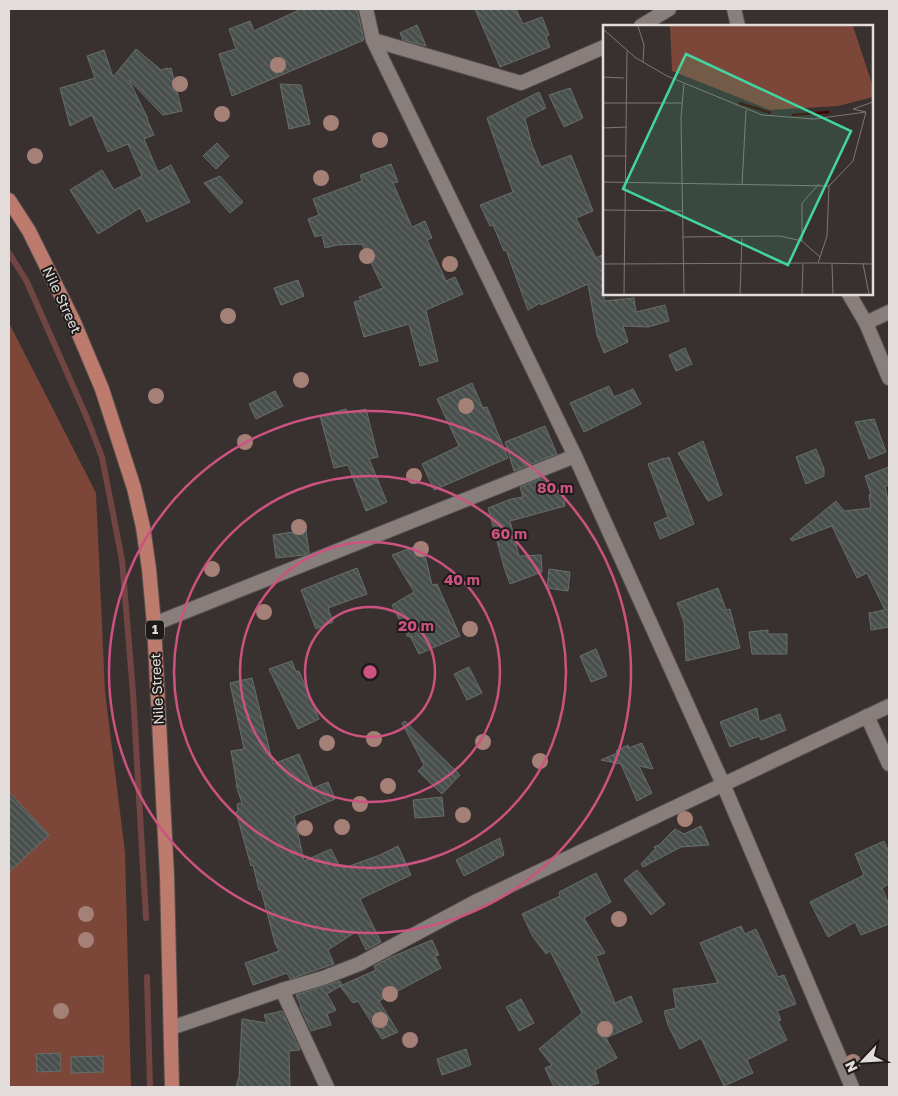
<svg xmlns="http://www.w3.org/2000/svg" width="898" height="1096" font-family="'Golos Text',sans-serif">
<defs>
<pattern id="building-back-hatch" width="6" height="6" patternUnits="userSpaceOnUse" patternTransform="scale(1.25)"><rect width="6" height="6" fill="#484f4c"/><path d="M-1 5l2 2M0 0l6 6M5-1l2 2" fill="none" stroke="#626865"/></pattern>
</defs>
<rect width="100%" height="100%" fill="#39312f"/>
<polygon fill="#7c4639" points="9,323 96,493 105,692 125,852 131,1087 9,1087"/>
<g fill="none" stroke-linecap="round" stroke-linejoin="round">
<g stroke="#714642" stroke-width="6">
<polyline points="9,253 27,282 87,418 102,457 122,560 133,693 146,918"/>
<polyline points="147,977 150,1087"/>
</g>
</g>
<g fill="url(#building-back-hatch)" stroke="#676f6b">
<polygon points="301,9 357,9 364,40 232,96 219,54 236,49 229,29 250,21 254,31"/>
<polygon points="475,9 516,9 523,24 542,17 549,35 546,37 550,47 500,67"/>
<polygon points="417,25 426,46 403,40 400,33"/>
<polygon points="136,49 161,70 167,68 168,69 171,68 182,111 163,115 129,80 148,119 147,119 154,135 144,139 158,172 171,165 190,202 147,222 140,208 98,234 70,190 102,170 114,190 142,176 128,144 108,152 92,115 70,126 60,88 95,78 87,56 104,50 113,77"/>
<polygon points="280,84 301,85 310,124 289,129"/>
<polygon points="570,88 583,118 564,127 549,95"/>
<polygon points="539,92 546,108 525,118 531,142 541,167 571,155 593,211 576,218 596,258 604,254 604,301 634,298 636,312 665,305 669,321 648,327 623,326 628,342 604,353 597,335 588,284 541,305 540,303 528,310 506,250 504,251 493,225 490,226 480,205 513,192 487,118"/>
<polygon points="217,143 229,156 216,169 203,156"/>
<polygon points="391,164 398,182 393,183 412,227 425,221 432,238 427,240 446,281 455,277 463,294 426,310 438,361 420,366 409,324 364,337 354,302 361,300 359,297 383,288 362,244 337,245 325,248 322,235 315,237 308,219 319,215 313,199 362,181 360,175"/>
<polygon points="220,176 243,202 230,213 204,183"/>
<polygon points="298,280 304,296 281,305 274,288"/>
<polygon points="685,348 692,364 676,371 669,355"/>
<polygon points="472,383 483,408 487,407 508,458 434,490 422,464 459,446 437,399"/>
<polygon points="609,386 614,397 633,389 641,404 584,432 570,403"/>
<polygon points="275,391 283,406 256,419 249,404"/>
<polygon points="346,409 347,413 366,409 378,457 369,459 387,502 366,511 348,465 334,468 320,416"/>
<polygon points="874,419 886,452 869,459 855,422"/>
<polygon points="545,426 557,454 514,471 505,442"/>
<polygon points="703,441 722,495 708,501 678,453"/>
<polygon points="816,449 824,469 824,476 806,484 796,457"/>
<polygon points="669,457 694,524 660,539 654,523 668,517 648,464 664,458 665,459"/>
<polygon points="889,467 889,485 885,486 889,506 889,627 871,630 869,613 885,610 867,573 857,578 832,526 792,541 790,539 836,501 844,511 871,508 869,495 871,494 865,476"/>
<polygon points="545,477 549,493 563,490 565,506 510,521 519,556 541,555 542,572 510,584 504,567 488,508 511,499 523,497 520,487"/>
<polygon points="306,530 309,553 304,555 276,558 273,535"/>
<polygon points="419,545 425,555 432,585 437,584 460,636 419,654 410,636 408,637 392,605 414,592 392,555"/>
<polygon points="357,568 367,594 328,608 333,622 316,629 301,590"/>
<polygon points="549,569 570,572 568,591 547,588"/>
<polygon points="718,588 726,610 730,609 740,648 686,661 684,622 677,603"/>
<polygon points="768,630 768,634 787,634 787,654 752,654 749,632"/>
<polygon points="596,649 607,676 591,682 580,656"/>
<polygon points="292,661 295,670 296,670 297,672 299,671 319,719 298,729 269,669"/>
<polygon points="469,667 482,693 467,700 454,674"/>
<polygon points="252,678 273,764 299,754 313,788 328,782 335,799 294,816 304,861 331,849 340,867 344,866 344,868 380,855 398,846 411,875 360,899 381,942 366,950 357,931 328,950 334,964 290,979 287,973 253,985 245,963 279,951 275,943 261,890 259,890 253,865 251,866 236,812 238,811 237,804 242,803 236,785 237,785 231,751 244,749 230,683"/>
<polygon points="757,708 759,722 780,714 786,730 761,740 759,736 730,747 720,722"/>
<polygon points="405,721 460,775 442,794 418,771 424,765 402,723"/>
<polygon points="642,743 653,769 639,766 652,793 637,801 621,764 601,760 617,753 616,751 628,745 629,748"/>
<polygon points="9,792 49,835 9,872"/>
<polygon points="442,797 444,816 415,818 413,800"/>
<polygon points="701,826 709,845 681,847 643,867 641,864 656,848 654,847 659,845 675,829 684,834"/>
<polygon points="500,838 504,855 464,876 456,860"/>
<polygon points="884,841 889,852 889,884 882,888 889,905 889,924 861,935 855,922 828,937 810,902 864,875 855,854"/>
<polygon points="637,870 665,904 651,915 624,880"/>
<polygon points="596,873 611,902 584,918 605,953 596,956 615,1003 631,996 642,1022 606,1038 617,1058 595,1070 599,1083 585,1087 554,1087 545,1068 552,1065 539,1049 582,1013 550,951 546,954 533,937 522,914 560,896 559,892"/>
<polygon points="741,926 745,934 756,929 778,977 784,975 796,1004 777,1011 781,1020 778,1021 787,1040 747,1060 753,1073 724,1086 701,1038 680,1049 668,1025 664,1011 676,1008 673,989 718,983 700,943"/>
<polygon points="432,940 439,955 435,956 441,968 379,1001 398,1032 382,1039 358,1001 353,1003 340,986 376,970 374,966 389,958"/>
<polygon points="340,981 342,985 327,994 336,1010 327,1014 331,1025 311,1031 300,1007 301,1007 296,995"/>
<polygon points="521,999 534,1023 519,1031 506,1007"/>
<polygon points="282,1011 300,1050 289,1051 290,1087 236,1087 239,1077 242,1019 267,1023 264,1015"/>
<polygon points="466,1049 471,1065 442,1075 437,1059"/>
<polygon points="60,1053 61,1071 37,1072 36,1054"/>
<polygon points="103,1056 103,1072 71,1073 71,1057"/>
</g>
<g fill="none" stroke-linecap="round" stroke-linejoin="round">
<g stroke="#56504e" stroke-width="16">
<g id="minor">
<polyline points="366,9 373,40 575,456 723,784 852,1087"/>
<polyline points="734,9 738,26"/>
<polyline points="641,26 669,9"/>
<polyline points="373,40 521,83 604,47"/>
<polyline points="849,294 866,323 889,378"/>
<polyline points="866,323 889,312"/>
<polyline points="154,624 575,456"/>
<polyline points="867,716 889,764"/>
<polyline points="282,990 327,1087"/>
<polyline points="171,1028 282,990 323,978 359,964 477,901 889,706"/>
</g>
</g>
<g stroke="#56504e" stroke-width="16">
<polyline id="primary" points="9,200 29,231 73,320 102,389 134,488 143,527 149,569 154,624 167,876 172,1087"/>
</g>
<use href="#minor" stroke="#887f7d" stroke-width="14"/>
<use href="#primary" stroke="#bc7b6d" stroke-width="14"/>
</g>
<g fill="#a58077">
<circle cx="278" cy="65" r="8"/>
<circle cx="180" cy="84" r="8"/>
<circle cx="222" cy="114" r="8"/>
<circle cx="331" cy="123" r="8"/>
<circle cx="380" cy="140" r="8"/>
<circle cx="35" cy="156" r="8"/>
<circle cx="321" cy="178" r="8"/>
<circle cx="367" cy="256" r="8"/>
<circle cx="450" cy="264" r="8"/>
<circle cx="228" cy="316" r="8"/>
<circle cx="301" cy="380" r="8"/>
<circle cx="156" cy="396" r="8"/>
<circle cx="466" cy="406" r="8"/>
<circle cx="245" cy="442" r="8"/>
<circle cx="414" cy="476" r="8"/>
<circle cx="299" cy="527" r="8"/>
<circle cx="421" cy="549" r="8"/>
<circle cx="212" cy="569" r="8"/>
<circle cx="264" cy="612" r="8"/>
<circle cx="470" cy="629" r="8"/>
<circle cx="374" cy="739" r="8"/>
<circle cx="483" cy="742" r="8"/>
<circle cx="327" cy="743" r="8"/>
<circle cx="540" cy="761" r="8"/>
<circle cx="388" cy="786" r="8"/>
<circle cx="360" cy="804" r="8"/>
<circle cx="463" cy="815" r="8"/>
<circle cx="685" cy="819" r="8"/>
<circle cx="342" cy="827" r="8"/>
<circle cx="305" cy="828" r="8"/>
<circle cx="86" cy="914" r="8"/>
<circle cx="619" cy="919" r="8"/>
<circle cx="86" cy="940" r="8"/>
<circle cx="390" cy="994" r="8"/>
<circle cx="61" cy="1011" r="8"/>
<circle cx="380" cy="1020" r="8"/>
<circle cx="605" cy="1029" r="8"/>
<circle cx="410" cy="1040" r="8"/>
<circle cx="853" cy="1062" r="8"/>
</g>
<g fill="none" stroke="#cc5381" stroke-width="2.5">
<circle cx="370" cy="672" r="65"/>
<circle cx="370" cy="672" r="130"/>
<circle cx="370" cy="672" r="196"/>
<circle cx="370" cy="672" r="261"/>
</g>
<g text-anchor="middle" stroke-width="4" stroke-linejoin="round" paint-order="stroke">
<rect fill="#1d1a19" stroke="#a7a2a1" stroke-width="1" x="146" y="620.5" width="18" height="19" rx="4"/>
<g font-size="12" font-weight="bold" fill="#e2dddb">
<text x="155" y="634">1</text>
</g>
<g font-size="14" fill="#e2dddb" stroke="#1d1a19">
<text transform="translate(62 300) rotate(65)" y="5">Nile Street</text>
<text transform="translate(157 689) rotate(-93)" y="5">Nile Street</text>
</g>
</g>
<g transform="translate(603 25)">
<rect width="270" height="270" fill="#39312f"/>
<path d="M 67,1 L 250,1 L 270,62 L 270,72 L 235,81 L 167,85 L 69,46 Z" fill="#7c4639"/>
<path fill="none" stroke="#410500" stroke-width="2.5" d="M 136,78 L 168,88M 189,90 L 226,87"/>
<path fill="none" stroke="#7d7674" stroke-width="1" d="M 35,1 L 41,20 L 40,37M 0,4 L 33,33 L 64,51 L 159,90 L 211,94 L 263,87 L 250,84 L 270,77M 0,52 L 21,53M 0,78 L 79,78M 0,103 L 24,102M 0,131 L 24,131M 0,157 L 226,161 L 250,136 L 263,87M 139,160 L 143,85M 226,161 L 224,211 L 215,238 L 270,239M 0,185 L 80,186M 79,212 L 177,211 L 199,216 L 217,232M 199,216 L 199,178 L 216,159M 0,239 L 215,238M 229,239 L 230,269M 260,239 L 266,269M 21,269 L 24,26M 81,269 L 78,92 L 81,59M 137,269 L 139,213M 199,269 L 200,239"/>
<path fill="#42d4a1" fill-opacity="0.15" stroke="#42d4a1" stroke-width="2.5" d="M 83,29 L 248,106 L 185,240 L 20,164 Z"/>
<rect width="270" height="270" fill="none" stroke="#e2dddb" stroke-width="2.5"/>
</g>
<circle cx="370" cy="672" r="8" fill="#cc5381" stroke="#1d1a19" stroke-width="2.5"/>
<g font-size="15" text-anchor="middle" font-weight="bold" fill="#cc5381" stroke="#1d1a19" stroke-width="4" stroke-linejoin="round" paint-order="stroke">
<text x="555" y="493">80 m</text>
<text x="509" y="539">60 m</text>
<text x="462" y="585">40 m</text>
<text x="416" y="631">20 m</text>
</g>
<rect width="898" height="1096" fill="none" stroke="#e2dddb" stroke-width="20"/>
<g transform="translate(863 1061) rotate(245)" stroke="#1d1a19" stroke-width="4" paint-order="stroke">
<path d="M0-4L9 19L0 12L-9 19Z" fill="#e2dddb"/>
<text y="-8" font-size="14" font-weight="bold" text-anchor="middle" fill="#e2dddb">N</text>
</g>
</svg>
